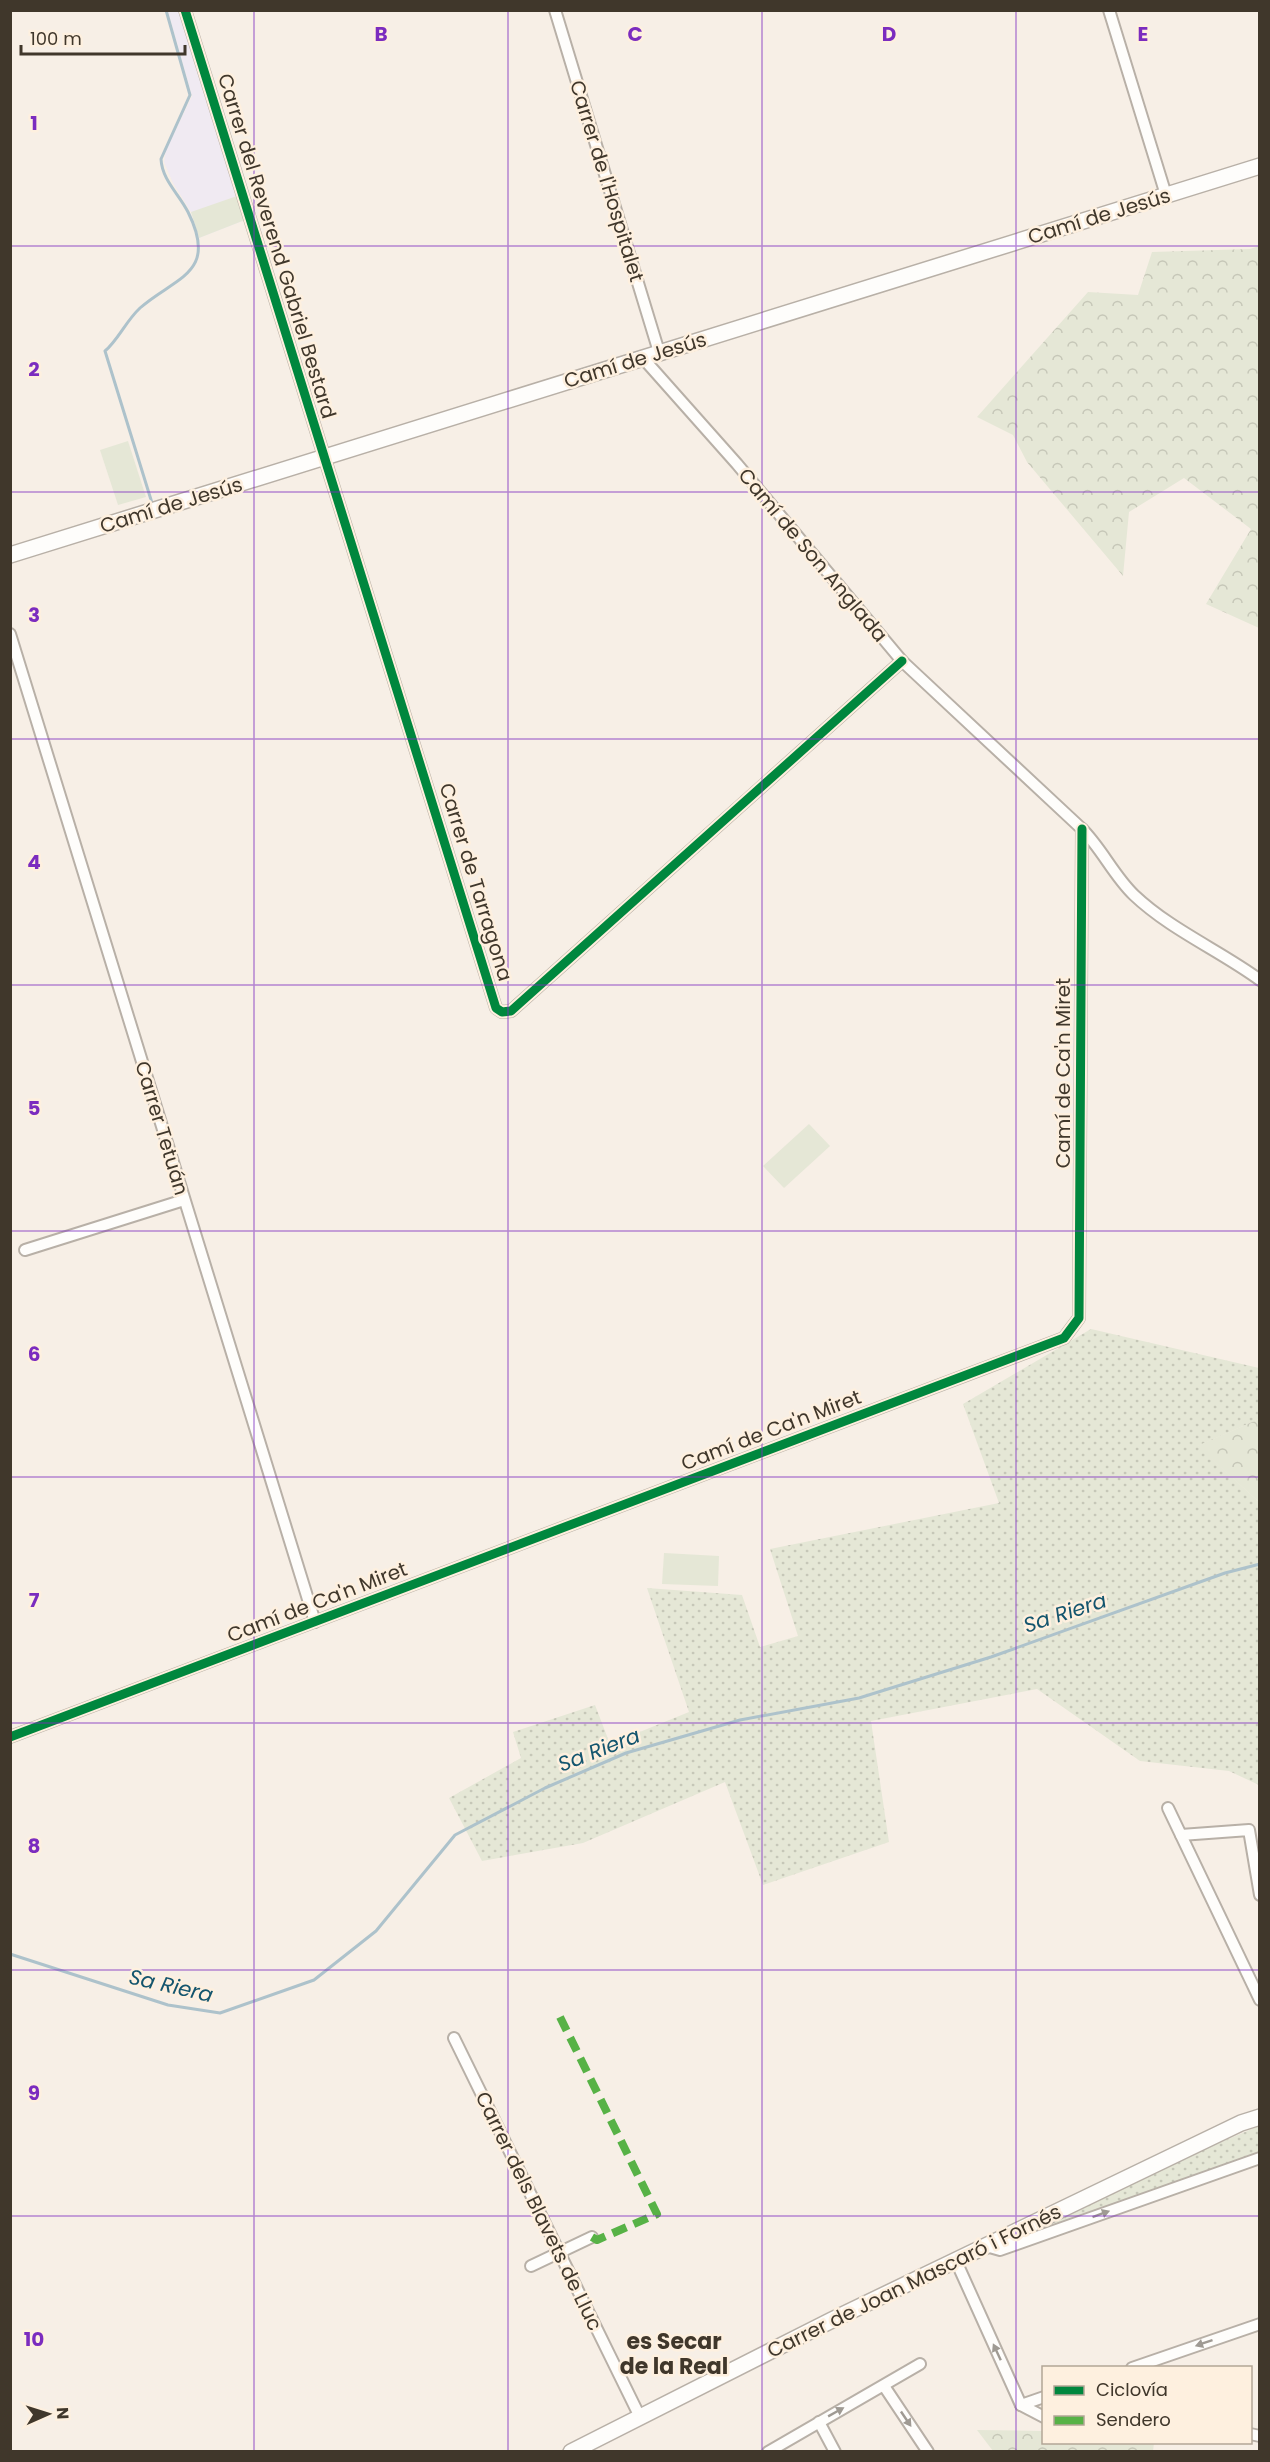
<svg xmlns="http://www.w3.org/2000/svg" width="1270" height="2462" font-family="Poppins,sans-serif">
<defs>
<pattern id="grass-dots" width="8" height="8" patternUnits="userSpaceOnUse" patternTransform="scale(1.5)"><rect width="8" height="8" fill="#e5e7d6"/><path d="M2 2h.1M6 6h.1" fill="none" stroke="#c6c7b8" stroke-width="1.8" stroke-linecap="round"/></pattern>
<pattern id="forest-crowns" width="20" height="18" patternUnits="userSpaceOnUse" patternTransform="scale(1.5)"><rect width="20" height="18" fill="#e5e7d6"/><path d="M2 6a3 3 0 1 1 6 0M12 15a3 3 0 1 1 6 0" fill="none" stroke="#c6c7b8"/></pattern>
</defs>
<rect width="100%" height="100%" fill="#f7efe6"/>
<polygon fill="#f0eaf2" points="168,11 180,11 245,220 199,238 191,212 173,183 164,162 166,150 192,96"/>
<g fill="url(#grass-dots)">
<polygon points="1091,1329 1259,1368 1259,1419 1198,1446 1259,1502 1259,1785 1229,1771 1140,1761 1037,1689 871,1721 889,1842 763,1885 725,1782 583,1843 482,1861 449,1798 521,1758 513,1732 595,1705 610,1744 689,1712 647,1588 742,1595 760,1647 798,1636 770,1549 999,1503 963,1404"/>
<polygon points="1259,2126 1259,2155 1029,2235 1186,2157"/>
</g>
<g fill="url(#forest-crowns)">
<polygon points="1259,246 1260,246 1259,628 1206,604 1251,529 1184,478 1129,512 1123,576 1027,462 1013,435 977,417 1088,292 1138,295 1152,252 1250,249"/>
<polygon points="1259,1419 1259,1502 1197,1446"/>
<polygon points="977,2430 1043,2431 1044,2442 1154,2443 1153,2451 993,2451"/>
</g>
<g fill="#e5e7d6">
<polygon points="237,196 245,220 199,238 191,212"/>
<polygon points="128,441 146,497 118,505 100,450"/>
<polygon points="809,1124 830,1146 784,1188 763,1166"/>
<polygon points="664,1553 719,1556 718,1586 662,1584"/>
</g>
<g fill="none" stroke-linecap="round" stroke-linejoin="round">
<g stroke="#adc2cb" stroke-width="3">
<path d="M 152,503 L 105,351 C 118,340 126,321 140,308 C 175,277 219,274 188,212 C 179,194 162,180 161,159 L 190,95 L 166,10"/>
<polyline points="10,1954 168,2005 220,2013 314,1980 376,1931 455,1835 545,1788 626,1753 740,1720 859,1698 991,1657 1225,1573 1260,1564"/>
</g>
<g stroke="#b8b0a7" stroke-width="14">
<g id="street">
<polyline points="185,10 496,1008 502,1012 511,1011 902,661"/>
<polyline points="555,10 659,352"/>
<polyline points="1109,10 1166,195"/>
<path d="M 642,357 L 737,464 L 902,661 L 1082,829 C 1102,849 1114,876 1134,895 C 1171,930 1219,950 1260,980"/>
<polyline points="10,634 315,1622"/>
<polyline points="25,1250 184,1200"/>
<polyline points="10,1737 1064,1338 1079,1318 1082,829"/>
<polyline points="1168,1808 1260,2000"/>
<polyline points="1181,1835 1249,1830 1260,1895"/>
<polyline points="454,2038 640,2417"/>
<polyline points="986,2246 1000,2250 1260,2158"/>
<polyline points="956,2261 1021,2405"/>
<polyline points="531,2266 592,2237"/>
<polyline points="1132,2368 1260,2324"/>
<polyline points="884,2386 928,2452"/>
<polyline points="1021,2405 1044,2417"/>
<polyline points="1021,2405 1044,2397"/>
<polyline points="819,2422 835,2452"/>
<polyline points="1250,2434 1260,2436"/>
<polyline points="768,2452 920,2364"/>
</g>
</g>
<g stroke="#b8b0a7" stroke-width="18">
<g id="secondary">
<polyline points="10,555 1260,166"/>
<polyline points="571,2452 832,2320 1241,2123 1260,2117"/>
</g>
</g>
<use href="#street" stroke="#fefdfb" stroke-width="10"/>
<use href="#secondary" stroke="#fefdfb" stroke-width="15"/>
<polyline stroke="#57b246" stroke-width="8" stroke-dasharray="15 8" stroke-linecap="butt" points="560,2017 657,2214 597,2240 592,2237"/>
<g stroke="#fef0df" stroke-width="13">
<g id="cycleway">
<polyline points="185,10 496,1008 502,1012 511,1011 902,661"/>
<polyline points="10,1737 1064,1338 1079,1318 1082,829"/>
</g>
</g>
<use href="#cycleway" stroke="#00873e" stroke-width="9"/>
</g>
<defs><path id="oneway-solid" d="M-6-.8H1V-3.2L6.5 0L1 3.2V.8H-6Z" transform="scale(1.5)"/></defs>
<g fill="#9f9a93">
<use href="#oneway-solid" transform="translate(1101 2214) rotate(-20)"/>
<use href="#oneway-solid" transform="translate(1204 2343) rotate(161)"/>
<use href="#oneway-solid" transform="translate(997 2352) rotate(-115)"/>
<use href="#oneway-solid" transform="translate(836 2412) rotate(-29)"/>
<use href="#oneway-solid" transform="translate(906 2419) rotate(56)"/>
</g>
<path fill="none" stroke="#7b2cbf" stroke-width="1.5" stroke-opacity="0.55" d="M 254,10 L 254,2452M 508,10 L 508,2452M 762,10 L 762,2452M 1016,10 L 1016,2452M 10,246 L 1260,246M 10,492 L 1260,492M 10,739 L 1260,739M 10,985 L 1260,985M 10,1231 L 1260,1231M 10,1477 L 1260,1477M 10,1723 L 1260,1723M 10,1970 L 1260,1970M 10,2216 L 1260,2216"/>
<g text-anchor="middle" stroke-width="5" stroke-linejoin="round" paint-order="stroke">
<g font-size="20" fill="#40372b" stroke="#fef0df">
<text transform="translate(607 181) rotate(73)" y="7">Carrer de l'Hospitalet</text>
<text transform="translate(1099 216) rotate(-17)" y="7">Camí de Jesús</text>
<text transform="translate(277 246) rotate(73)" y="7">Carrer del Reverend Gabriel Bestard</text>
<text transform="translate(635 360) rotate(-17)" y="7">Camí de Jesús</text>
<text transform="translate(171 505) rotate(-17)" y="7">Camí de Jesús</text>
<text transform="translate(813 555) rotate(50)" y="7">Camí de Son Anglada</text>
<text transform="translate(476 882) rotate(73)" y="7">Carrer de Tarragona</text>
<text transform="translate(1063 1073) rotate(-90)" y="7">Camí de Ca'n Miret</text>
<text transform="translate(162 1128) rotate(73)" y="7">Carrer Tetuán</text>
<text transform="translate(771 1430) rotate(-21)" y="7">Camí de Ca'n Miret</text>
<text transform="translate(317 1602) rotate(-21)" y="7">Camí de Ca'n Miret</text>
<text transform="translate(539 2211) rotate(64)" y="7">Carrer dels Blavets de Lluc</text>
<text transform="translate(914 2281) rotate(-26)" y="7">Carrer de Joan Mascaró i Fornés</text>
</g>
<g font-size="21" font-style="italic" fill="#14556e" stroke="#fef0df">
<text transform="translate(1065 1613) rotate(-18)" y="7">Sa Riera</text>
<text transform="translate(599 1750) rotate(-21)" y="7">Sa Riera</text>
<text transform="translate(171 1986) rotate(13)" y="7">Sa Riera</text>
</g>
<g font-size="22" font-weight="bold" fill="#40372b" stroke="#fef0df">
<text x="674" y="2349">es Secar<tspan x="674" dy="25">de la Real</tspan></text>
</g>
</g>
<g font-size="20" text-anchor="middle" font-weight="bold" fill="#7b2cbf" stroke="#fef0df" stroke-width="5" stroke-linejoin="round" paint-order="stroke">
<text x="381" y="41">B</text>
<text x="635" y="41">C</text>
<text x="889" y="41">D</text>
<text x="1143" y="41">E</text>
<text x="34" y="130">1</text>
<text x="34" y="376">2</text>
<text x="34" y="622">3</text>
<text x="34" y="869">4</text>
<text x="34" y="1115">5</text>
<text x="34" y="1361">6</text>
<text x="34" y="1607">7</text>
<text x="34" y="1853">8</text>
<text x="34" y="2100">9</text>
<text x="34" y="2346">10</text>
</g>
<rect width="1270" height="2462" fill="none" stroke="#40372b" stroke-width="24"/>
<rect x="1042" y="2366" width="210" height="78" fill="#fef0df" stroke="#b2a697" stroke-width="1.5"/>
<rect x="1054" y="2386" width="30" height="9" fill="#00873e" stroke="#b2a697" stroke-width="1.5"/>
<text x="1096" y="2396" font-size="18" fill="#40372b">Ciclovía</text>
<rect x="1054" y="2416" width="30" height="9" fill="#57b246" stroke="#b2a697" stroke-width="1.5"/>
<text x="1096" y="2426" font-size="18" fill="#40372b">Sendero</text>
<g transform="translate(48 2414) rotate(87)" stroke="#fef0df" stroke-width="4.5" paint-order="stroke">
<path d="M0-4.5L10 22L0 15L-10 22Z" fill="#40372b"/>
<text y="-9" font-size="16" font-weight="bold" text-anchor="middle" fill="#40372b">N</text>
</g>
<path d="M21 45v9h164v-9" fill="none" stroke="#40372b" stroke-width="3"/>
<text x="30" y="45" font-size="18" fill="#40372b" stroke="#fef0df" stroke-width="4.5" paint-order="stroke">100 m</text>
</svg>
